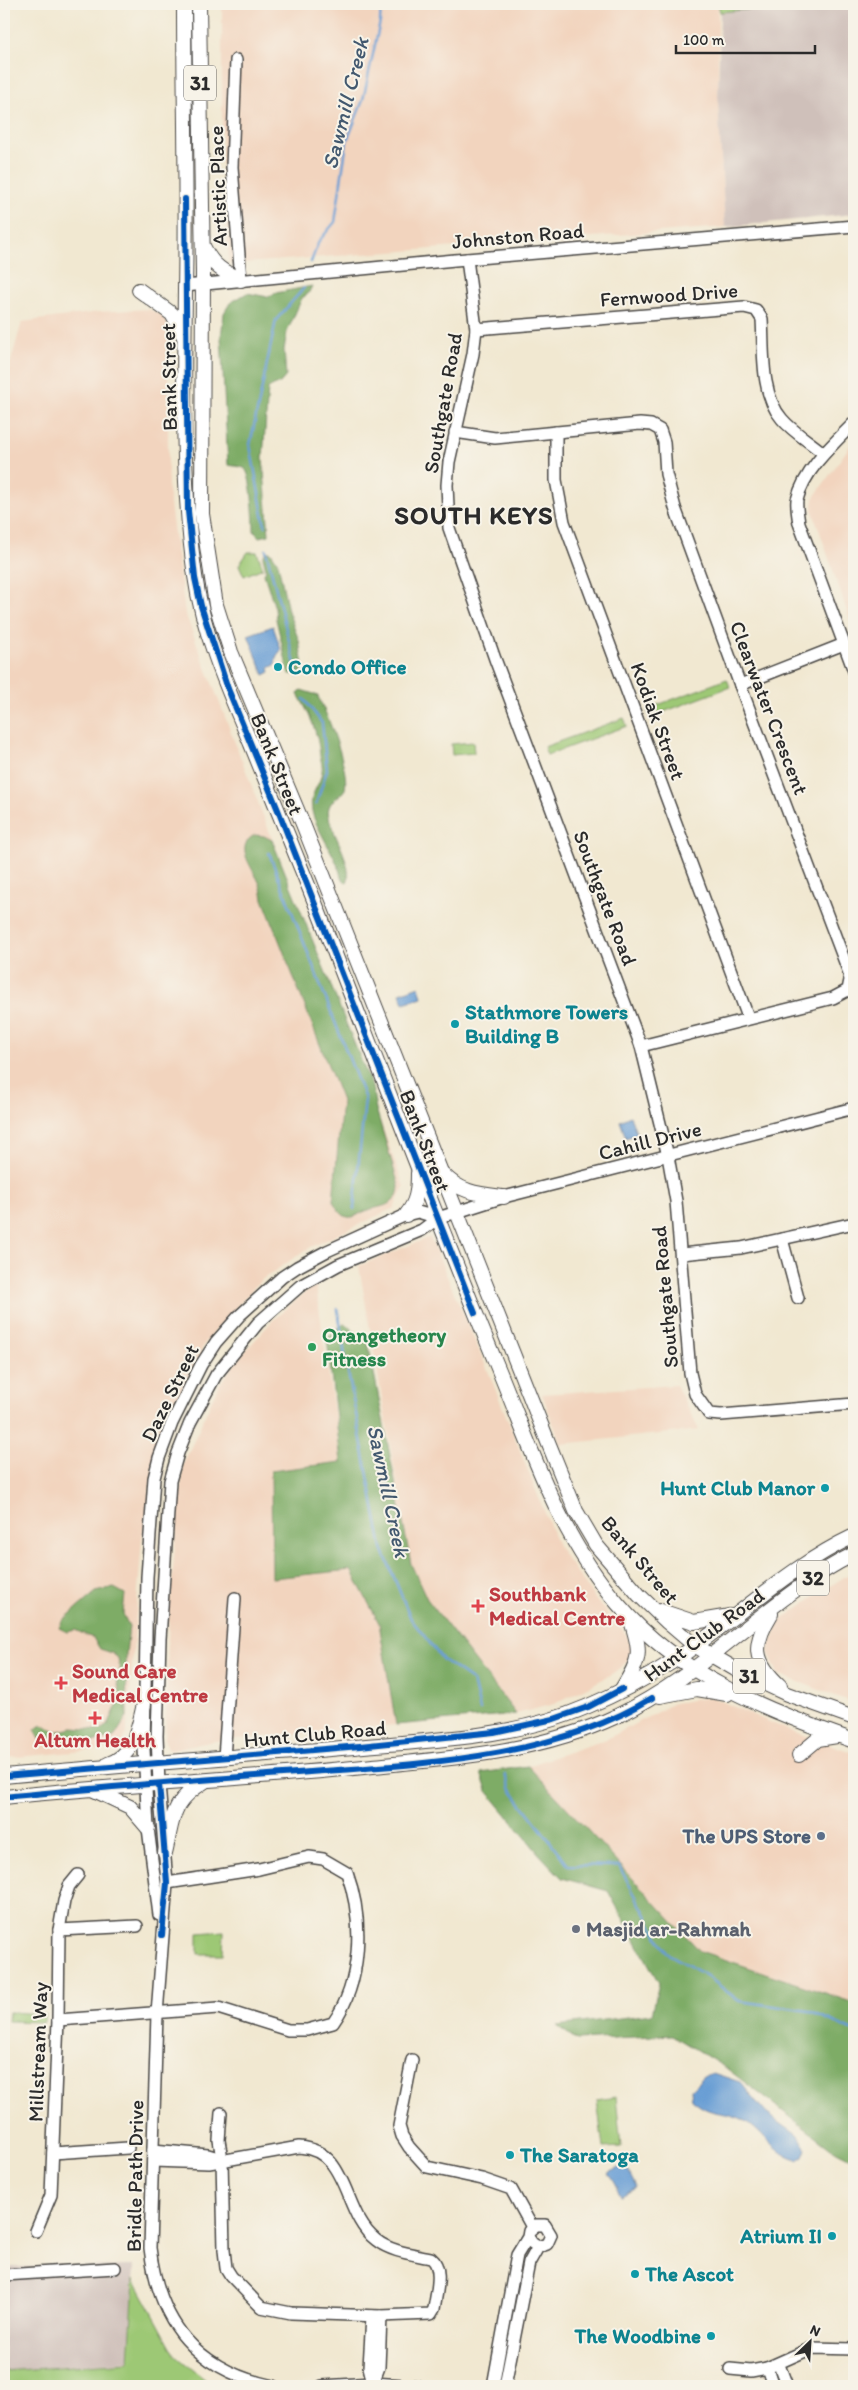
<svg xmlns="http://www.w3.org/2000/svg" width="858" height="2390" font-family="Itim,sans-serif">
<rect width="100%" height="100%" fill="#f7f3e8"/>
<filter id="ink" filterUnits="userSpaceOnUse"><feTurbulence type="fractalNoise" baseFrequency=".02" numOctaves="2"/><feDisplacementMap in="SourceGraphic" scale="10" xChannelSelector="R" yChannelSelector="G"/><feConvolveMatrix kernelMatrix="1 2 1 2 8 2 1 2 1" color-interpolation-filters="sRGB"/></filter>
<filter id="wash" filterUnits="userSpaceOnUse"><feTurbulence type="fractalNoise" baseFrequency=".0096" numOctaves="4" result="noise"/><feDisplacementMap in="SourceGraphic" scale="20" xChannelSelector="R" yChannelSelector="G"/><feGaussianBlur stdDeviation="1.12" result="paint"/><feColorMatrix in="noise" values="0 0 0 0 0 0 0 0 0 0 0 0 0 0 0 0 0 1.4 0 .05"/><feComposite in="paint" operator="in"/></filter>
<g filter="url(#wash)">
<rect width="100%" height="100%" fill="#f1e8d1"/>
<g fill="#f2d4be">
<polygon points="222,4 718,4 718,101 725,227 229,264 222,174"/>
<polygon points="149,309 163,316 168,326 168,490 185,613 364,1077 404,1187 394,1208 309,1248 261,1280 206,1341 180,1394 153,1471 142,1538 127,1730 123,1742 116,1748 109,1749 4,1758 4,385 22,322 99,312"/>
<polygon points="854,440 854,632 812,509 815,496"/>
<polygon points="430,1237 488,1371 559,1548 599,1604 626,1634 630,1644 630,1656 621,1668 603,1679 554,1704 516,1714 427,1599 411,1564 359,1266"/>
<polygon points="316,1286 341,1462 272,1578 351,1570 379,1623 396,1725 213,1741 173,1750 168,1748 165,1741 169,1612 183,1465 218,1386 241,1356 272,1321 307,1291"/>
<polygon points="676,1385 699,1430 561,1444 542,1394"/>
<polygon points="854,1571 854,1703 778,1674 768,1651 780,1621 819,1593"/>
<polygon points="711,1697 786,1729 854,1753 854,2003 700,1951 560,1808 528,1766 607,1739 674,1703"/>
</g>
<g fill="#cfc0ba">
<polygon points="814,4 854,4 854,214 725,227 718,101 720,12"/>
<polygon points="134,2266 129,2361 4,2371 4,2267"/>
</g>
<g fill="#9dc875" stroke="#647a50">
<polygon points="718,4 814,4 720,12"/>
<polygon points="248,552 257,552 263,568 244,576 239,565"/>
<polygon points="727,679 730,687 650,717 647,709"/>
<polygon points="624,718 627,726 547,755 544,747"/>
<polygon points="473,742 474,753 452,755 451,744"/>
<polygon points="224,1931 223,1954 198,1954 198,1933"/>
<polygon points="9,2012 45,2014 44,2022 8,2021"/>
<polygon points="616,2097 621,2147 603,2148 597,2100"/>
<polygon points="134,2279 176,2356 212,2385 4,2386 4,2371 129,2362"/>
</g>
<g fill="#7eac66" stroke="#546c48">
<path d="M 312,286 L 308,294 L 302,298 L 287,332 L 284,350 L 286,376 L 280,383 L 268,388 L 263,458 L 269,535 L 259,537 L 254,531 C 254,521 252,472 244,468 C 240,466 232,466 228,465 L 221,337 L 224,313 L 230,303 L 247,293 L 268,297 L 276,293 Z"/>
<polygon points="266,552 271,552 278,563 288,611 299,641 303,666 301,674 290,674 288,670 276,619 275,608 264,574 266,569 263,557"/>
<path d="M 301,690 L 317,695 C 327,713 350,770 345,789 C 341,796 332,799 329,807 C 323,823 355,860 347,883 L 341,878 C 340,862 319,834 313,815 C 307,793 320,788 322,771 C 323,766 321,761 320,756 C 318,732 310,715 298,694 Z"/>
<path d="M 255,835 L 264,836 L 272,840 L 372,1087 L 376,1109 L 399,1186 C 398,1204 387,1205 372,1209 C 354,1213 348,1229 333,1201 L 342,1101 L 263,899 C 262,893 261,885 258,880 C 251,866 234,845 255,835 Z"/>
<polygon points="344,1323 368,1342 411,1564 427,1599 516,1714 396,1725 379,1623 351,1570 272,1578 271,1471 341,1462 327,1338"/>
<path d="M 114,1588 L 125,1594 L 123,1614 L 129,1626 L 126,1654 L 127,1717 L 115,1736 L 112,1738 L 90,1742 L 45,1743 L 41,1741 L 35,1730 C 43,1721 47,1727 55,1732 L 73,1728 L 100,1730 L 108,1725 L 121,1697 L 117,1680 L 120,1671 L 118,1658 L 112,1653 L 100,1649 L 93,1638 L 75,1630 L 67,1632 L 59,1628 L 62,1621 L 96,1592 Z"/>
<polygon points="528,1766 700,1951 854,2003 854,2156 852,2159 831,2148 726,2068 672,2035 577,2040 557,2026 652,2014 659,1983 608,1891 562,1878 540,1855 487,1791 481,1773"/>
</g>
<g fill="#689dd4" stroke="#4a6480">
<polygon points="273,626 281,650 276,657 275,665 269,668 270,672 264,675 248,635"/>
<polygon points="419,986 422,997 404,1003 400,993"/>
<polygon points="630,1116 637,1134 626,1138 620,1121"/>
<path d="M 713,2073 L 740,2082 L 766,2113 L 797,2135 L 807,2148 L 804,2156 L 798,2160 C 774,2155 763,2129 742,2119 C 722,2110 712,2117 692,2100 L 691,2089 L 704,2076 Z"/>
<polygon points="625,2165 636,2187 621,2195 608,2173"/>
</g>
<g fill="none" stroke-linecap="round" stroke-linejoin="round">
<g stroke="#689dd4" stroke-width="2.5">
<polyline points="311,262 319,241 335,222 347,141 363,100 380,22 381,4"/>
<polyline points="265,526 250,445 276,320 304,288"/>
<polyline points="266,550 298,676"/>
<polyline points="304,699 322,723 327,770 316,804"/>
<polyline points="269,853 365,1099 354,1209"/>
<polyline points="338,1309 345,1357 382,1548 411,1619 443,1660 473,1681 480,1710"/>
<polyline points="505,1775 511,1790 568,1865 619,1866 667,1953 707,1976 739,2001 809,2011 854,2031"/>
</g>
</g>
</g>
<g filter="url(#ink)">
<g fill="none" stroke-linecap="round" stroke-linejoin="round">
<g stroke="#494744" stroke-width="14">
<g id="minor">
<polyline points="236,60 232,167 241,280"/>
<polyline points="467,259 476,329 473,354 449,462 447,485 449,528 495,659 641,1046 668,1156 676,1201 690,1373 695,1394 709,1414 721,1415 854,1404"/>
<polyline points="185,286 455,260 854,226"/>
<path d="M 476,329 L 744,307 L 756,310 L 762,319 C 764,350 760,394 782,419 C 793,432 810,442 823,453"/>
<path d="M 854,423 C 834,443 804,470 797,500 C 796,507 798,516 799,523 L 854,671"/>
<polyline points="455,432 495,438 640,424 651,425 660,430 664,442 666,474 675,508 740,685 848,970 850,980 848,990 833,998 641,1046"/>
<polyline points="556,432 556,480 564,522 748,1017"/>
<polyline points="740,685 844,644"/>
<polyline points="782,1239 798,1298"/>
<polyline points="681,1254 741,1248 854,1223"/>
<polyline points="224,1758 235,1598"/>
<polyline points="159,1915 148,1828 144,1749 147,1577 154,1478 159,1458 172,1423 201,1365 216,1342 239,1316 282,1277 297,1267 327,1251 406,1215 418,1212 438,1218"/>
<polyline points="59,1930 137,1926"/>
<path d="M 58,2020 L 218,2008 L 288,2030 L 307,2030 L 333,2023 C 362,1982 364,1920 347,1873 L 323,1859 L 309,1857 L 259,1869 L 167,1883"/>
<polyline points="412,2060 399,2126 402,2136 409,2147 427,2167 482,2179 511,2189 532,2227"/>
<polyline points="153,2150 208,2155 222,2159"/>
<polyline points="53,2153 128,2148"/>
<path d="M 153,2161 L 209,2163 L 299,2147 C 350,2150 342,2214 376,2240 C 391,2252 413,2254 431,2258 C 444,2268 436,2294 434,2309 L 431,2314 L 381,2316 L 291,2313 L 261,2307 L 231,2276 L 226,2268 L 224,2250 L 222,2159 L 219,2140 L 221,2113"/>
<polyline points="36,2231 51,2195 58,2020 59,1930 64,1901 69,1886 78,1875"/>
<polyline points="4,2275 115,2268"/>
<polyline points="372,2316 369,2367 373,2383"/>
<polyline points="779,2365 787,2386"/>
<polyline points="767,2368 773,2386"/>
<polyline points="730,2369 751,2371 767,2368 812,2348 854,2349"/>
<path d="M 273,2386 C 197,2370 159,2324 150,2248 L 157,2014 L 167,1883 L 159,1784 L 157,1736 L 160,1639 L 170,1481 L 178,1453 L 190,1423 L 216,1375 L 258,1323 L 300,1286 L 338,1265 L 422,1230 L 438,1218 L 504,1197 L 854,1108"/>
<polyline points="322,2386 373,2383 418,2386"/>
<polyline points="372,2386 379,2367 381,2316"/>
<polyline points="493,2386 517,2255 528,2237 529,2231 536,2225 545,2225 551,2235 547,2244 538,2247 532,2243 528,2237"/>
<polyline points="505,2386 529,2263 538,2247"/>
</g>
</g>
<g stroke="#494744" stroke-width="16">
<g id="major">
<path d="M 184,4 C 184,99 187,195 185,290 C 184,385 181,482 195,576 C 203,634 228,690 251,744 C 272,796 293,848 314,900 C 375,1056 434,1213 498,1368 C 532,1450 559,1536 618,1604 C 680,1677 767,1710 854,1741"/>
<polyline points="199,4 203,272 202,514 216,605 231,652 303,824 546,1437 576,1511 596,1545 639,1595 667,1622 694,1645 742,1673 787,1694 854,1718"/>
<path d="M 204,248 C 213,266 223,272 241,280"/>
<polyline points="139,290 172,314 183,335"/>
<path d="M 443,1174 C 460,1193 480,1194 504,1197"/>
<path d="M 406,1215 C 417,1202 418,1190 418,1173"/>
<polyline points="661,1611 694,1622 730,1616"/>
<path d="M 771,1614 C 752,1645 753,1661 780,1686"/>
<path d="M 622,1689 C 641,1658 642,1653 630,1618"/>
<polyline points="660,1696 697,1689 727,1694"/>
<polyline points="799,1755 818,1739 837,1736"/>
<path d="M 108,1764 C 135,1755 138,1729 144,1704"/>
<path d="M 4,1776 C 120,1765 237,1757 354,1747 C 430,1740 515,1738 586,1707 C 617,1694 647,1678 675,1660 C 735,1620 788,1567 854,1536"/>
<polyline points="94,1790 130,1807 148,1828"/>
<path d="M 4,1797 C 126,1784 250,1779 373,1766 C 456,1758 540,1752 617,1716 C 705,1675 768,1597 854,1554"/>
<path d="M 165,1853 C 174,1815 170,1803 205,1781"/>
</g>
</g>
<use href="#minor" stroke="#fff" stroke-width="11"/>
<use href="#major" stroke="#fff" stroke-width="14"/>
<g stroke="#f7f3e8" stroke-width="9">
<g id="cycleway">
<polyline points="185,199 188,511 195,578 201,606 228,689 278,810 475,1313"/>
<polyline points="4,1776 360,1746 494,1732 554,1719 588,1707 622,1689"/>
<polyline points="159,1784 167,1883 162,1935"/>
<path d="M 4,1797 C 101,1787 199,1780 297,1773 C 413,1764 550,1761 652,1698"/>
</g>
</g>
<use href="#cycleway" stroke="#0057b8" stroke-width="6"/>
</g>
</g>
<g fill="#0f9aa8" stroke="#f7f3e8" stroke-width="2">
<circle cx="278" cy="667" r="5"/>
<circle cx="455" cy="1024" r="5"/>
<circle cx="825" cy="1488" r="5"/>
<circle cx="510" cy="2155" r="5"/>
<circle cx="832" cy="2236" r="5"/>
<circle cx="635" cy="2274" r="5"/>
<circle cx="711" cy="2336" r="5"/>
</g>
<circle fill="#2e9e5b" stroke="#f7f3e8" stroke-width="2" cx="312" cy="1347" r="5"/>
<g fill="#e0444e" stroke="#f7f3e8" stroke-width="2">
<path d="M475.5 1598.5h5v5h5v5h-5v5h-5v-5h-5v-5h5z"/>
<path d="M58.5 1675.5h5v5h5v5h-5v5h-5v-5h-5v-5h5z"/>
<path d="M92.5 1710.5h5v5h5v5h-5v5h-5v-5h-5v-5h5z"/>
</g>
<circle fill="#5c6f8a" stroke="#f7f3e8" stroke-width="2" cx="821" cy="1836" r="5"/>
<circle fill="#6b7280" stroke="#f7f3e8" stroke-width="2" cx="576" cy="1929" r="5"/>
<g text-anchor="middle" stroke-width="4" stroke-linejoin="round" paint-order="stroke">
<g fill="#f7f3e8" stroke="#686764" stroke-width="1">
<rect x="184" y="65.5" width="32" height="35" rx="4"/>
<rect x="797" y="1560.5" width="32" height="35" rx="4"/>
<rect x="733" y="1658.5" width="32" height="35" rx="4"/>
</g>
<g font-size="20" font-weight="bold" fill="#2b2b2b">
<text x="200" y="90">31</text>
<text x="813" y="1585">32</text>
<text x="749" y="1683">31</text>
</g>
<g font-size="21" fill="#2b2b2b" stroke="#f7f3e8">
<text transform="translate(218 186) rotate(-92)" y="7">Artistic Place</text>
<text transform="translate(518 236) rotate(-5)" y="7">Johnston Road</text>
<text transform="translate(669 295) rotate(-4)" y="7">Fernwood Drive</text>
<text transform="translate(169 377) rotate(-91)" y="7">Bank Street</text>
<text transform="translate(443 403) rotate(-80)" y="7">Southgate Road</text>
<text transform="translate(769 708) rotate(69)" y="7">Clearwater Crescent</text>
<text transform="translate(658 721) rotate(70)" y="7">Kodiak Street</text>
<text transform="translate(277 764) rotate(68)" y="7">Bank Street</text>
<text transform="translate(605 898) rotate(69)" y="7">Southgate Road</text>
<text transform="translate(425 1141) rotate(69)" y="7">Bank Street</text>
<text transform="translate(650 1141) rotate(-14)" y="7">Cahill Drive</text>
<text transform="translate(665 1297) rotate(-95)" y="7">Southgate Road</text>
<text transform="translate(170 1393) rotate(-64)" y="7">Daze Street</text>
<text transform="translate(640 1560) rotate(50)" y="7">Bank Street</text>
<text transform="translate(704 1635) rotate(-36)" y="7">Hunt Club Road</text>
<text transform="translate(315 1734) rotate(-5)" y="7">Hunt Club Road</text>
<text transform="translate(38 2052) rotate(-88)" y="7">Millstream Way</text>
<text transform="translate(135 2176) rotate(-89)" y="7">Bridle Path Drive</text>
</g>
<g font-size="21" font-weight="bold" fill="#0d838f" stroke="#f7f3e8" text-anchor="start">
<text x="288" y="674">Condo Office</text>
<text x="465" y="1019">Stathmore Towers<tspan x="465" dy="24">Building B</tspan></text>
<text x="815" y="1495" text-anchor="end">Hunt Club Manor</text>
<text x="520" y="2162">The Saratoga</text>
<text x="822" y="2243" text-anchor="end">Atrium II</text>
<text x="645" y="2281">The Ascot</text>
<text x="701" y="2343" text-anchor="end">The Woodbine</text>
</g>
<g font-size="21" font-weight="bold" fill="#27864d" stroke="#f7f3e8" text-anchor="start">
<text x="322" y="1342">Orangetheory<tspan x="322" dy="24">Fitness</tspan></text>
</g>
<g font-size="21" font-weight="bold" fill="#be3a42" stroke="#f7f3e8" text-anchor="start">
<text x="489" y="1601">Southbank<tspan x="489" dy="24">Medical Centre</tspan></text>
<text x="72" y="1678">Sound Care<tspan x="72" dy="24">Medical Centre</tspan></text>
<text x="95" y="1747" text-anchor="middle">Altum Health</text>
</g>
<g font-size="21" font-weight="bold" fill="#4e5e75" stroke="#f7f3e8" text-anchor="end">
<text x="811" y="1843">The UPS Store</text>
</g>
<g font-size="21" font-weight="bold" fill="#5b616d" stroke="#f7f3e8" text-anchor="start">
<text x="586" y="1936">Masjid ar-Rahmah</text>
</g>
<g font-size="22" font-style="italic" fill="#43596f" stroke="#f7f3e8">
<text transform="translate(345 103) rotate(-76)" y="8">Sawmill Creek</text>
<text transform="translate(389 1491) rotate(78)" y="8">Sawmill Creek</text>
</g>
<g font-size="26" font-weight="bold" letter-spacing="1" fill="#2b2b2b" stroke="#f7f3e8">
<text x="474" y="524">SOUTH KEYS</text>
</g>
</g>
<rect width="858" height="2390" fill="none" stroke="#f7f3e8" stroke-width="20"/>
<g transform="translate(810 2342) rotate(25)" stroke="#f7f3e8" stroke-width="4" paint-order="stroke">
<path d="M0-4L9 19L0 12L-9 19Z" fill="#2b2b2b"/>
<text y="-8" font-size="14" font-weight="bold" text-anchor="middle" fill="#2b2b2b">N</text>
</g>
<path d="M676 45v8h139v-8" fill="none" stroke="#2b2b2b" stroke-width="2.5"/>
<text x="683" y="45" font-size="15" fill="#2b2b2b" stroke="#f7f3e8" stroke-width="4" paint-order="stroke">100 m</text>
</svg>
